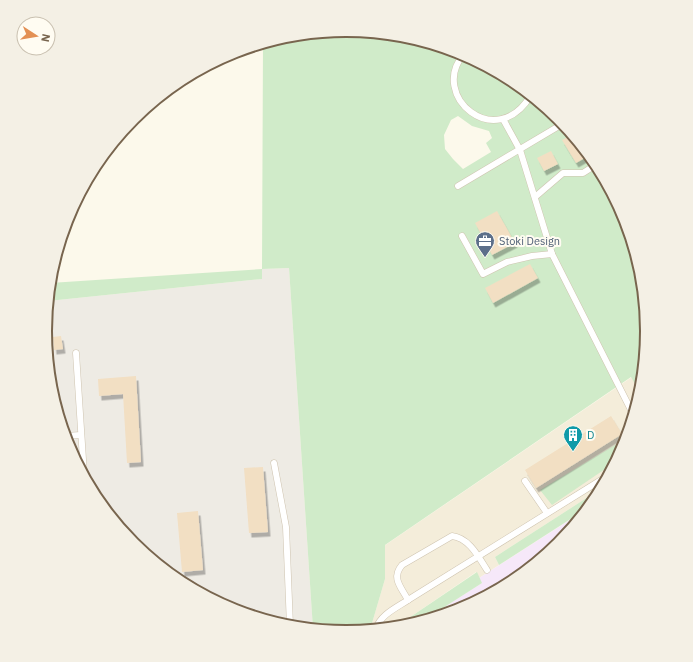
<svg xmlns="http://www.w3.org/2000/svg" width="693" height="662" font-family="'IBM Plex Sans',sans-serif">
<defs>
<filter id="shadow"><feDropShadow dx="2.5" dy="4.5" stdDeviation="0" flood-color="#0004"/></filter>
</defs>
<rect width="100%" height="100%" fill="#fcf9eb"/>
<polygon fill="#f4edda" points="632,377 638,389 642,387 642,390 624,446 602,488 495,557 499,565 479,578 476,572 400,624 401,627 370,630 385,579 384,546"/>
<polygon fill="#eeebe4" points="289,268 313,629 288,626 231,609 179,581 134,544 96,498 68,446 51,389 46,331 48,301 262,279 262,269"/>
<polygon fill="#f6e8f9" points="590,507 559,544 514,581 461,609 421,622 482,583 479,578"/>
<g fill="#d0ebc9" fill-rule="evenodd">
<path d="M 347,30 L 405,36 L 462,53 L 514,81 L 559,118 L 597,164 L 625,216 L 642,273 L 647,331 L 642,387 L 638,389 L 631,377 L 385,545 L 385,579 L 370,630 L 346,632 L 313,629 L 289,268 L 262,269 L 262,279 L 48,301 L 50,283 L 262,269 L 263,43 L 288,36 ZM 458,116 L 472,126 L 489,131 L 492,138 L 486,143 L 491,152 L 463,169 L 453,159 L 445,149 L 444,135 L 451,120 Z"/>
<polygon points="620,442 624,447 617,461 552,505 540,490"/>
<polygon points="602,488 597,498 584,513 583,511 499,565 495,557"/>
<polygon points="477,572 482,583 421,622 401,627 400,624"/>
</g>
<g fill="#f2dfc3" filter="url(#shadow)">
<polygon points="573,134 590,155 576,163 562,140"/>
<polygon points="551,151 558,164 544,171 537,158"/>
<polygon points="497,211 515,243 492,255 475,223"/>
<polygon points="530,264 538,278 493,303 485,288"/>
<polygon points="61,336 63,349 54,350 53,337"/>
<polygon points="136,376 141,462 127,463 123,394 99,396 98,379"/>
<polygon points="611,416 622,434 536,488 525,470"/>
<polygon points="263,467 268,532 249,533 244,468"/>
<polygon points="198,511 203,570 182,572 177,513"/>
<polygon points="532,561 534,564 509,584 506,578"/>
<polygon points="499,586 500,589 487,596 486,595"/>
</g>
<g fill="none" stroke-linecap="round" stroke-linejoin="round">
<g stroke="#cfc4b0" stroke-width="7">
<g id="service">
<path d="M 464,54 C 428,95 496,154 531,95"/>
<polyline points="503,119 520,150 552,254 634,416"/>
<polyline points="458,186 564,123"/>
<polyline points="535,197 563,173 583,173 597,164"/>
<polyline points="462,236 483,274 507,262 532,256 552,254"/>
<polyline points="76,353 84,475"/>
<polyline points="65,436 81,435"/>
<polyline points="274,463 286,527 290,626"/>
<polyline points="525,481 547,513"/>
<path d="M 408,600 C 401,587 391,578 402,565 L 452,536 C 469,538 478,556 487,570"/>
<path d="M 376,629 C 380,615 396,608 408,600 L 609,475"/>
</g>
</g>
<use href="#service" stroke="#fff" stroke-width="6"/>
</g>
<defs>
<g id="office-pin" transform="scale(1)"><path d="M0 17L-7.5 6A9.5 9.5 0 1 1 7.5 6Z" fill="#5c6f8a" stroke="#fffcf2"/><path d="M-6-3h4V-5.5h4V-3h4V5H-6ZM-1-4.5V-3h2v-1.5ZM-6 0V1H6V0Z" fill="#fff"/></g>
<g id="building-pin" transform="scale(1)"><path d="M0 17L-7.5 6A9.5 9.5 0 1 1 7.5 6Z" fill="#0f9aa8" stroke="#fffcf2"/><path d="M-4-6H4V6H1V3H-1V6H-4ZM-2.5-4.3h1.7v1.8h-1.7ZM.8-4.3h1.7v1.8H.8ZM-2.5-1h1.7V.8h-1.7ZM.8-1h1.7V.8H.8Z" fill="#fff"/></g>
</defs>
<g fill-rule="evenodd">
<use href="#office-pin" x="485" y="241"/>
<use href="#building-pin" x="573" y="435"/>
</g>
<g text-anchor="middle" stroke-width="4" stroke-linejoin="round" paint-order="stroke">
<g font-size="11" fill="#4e5e75" stroke="#fffcf2" text-anchor="start">
<text x="499" y="245">Stoki Design</text>
</g>
<g font-size="11" fill="#0d838f" stroke="#fffcf2" text-anchor="start">
<text x="587" y="439">D</text>
</g>
</g>
<path d="M0 0H693V662H0ZM52 331a294 294 0 1 1 588 0a294 294 0 1 1-588 0Z" fill="#f4f0e5" fill-rule="evenodd"/>
<path fill="none" stroke="#78654e" stroke-width="2" d="M52 331a294 294 0 1 1 588 0a294 294 0 1 1-588 0Z"/>
<g transform="translate(36 36) rotate(102)"><circle r="19" fill="#fffcf2" stroke="#c9c0b0"/>
<path d="M0-3L7 15L0 10L-7 15Z" fill="#e39054"/>
<text y="-6" font-size="11" font-weight="bold" text-anchor="middle" fill="#78654e">N</text>
</g>
</svg>
